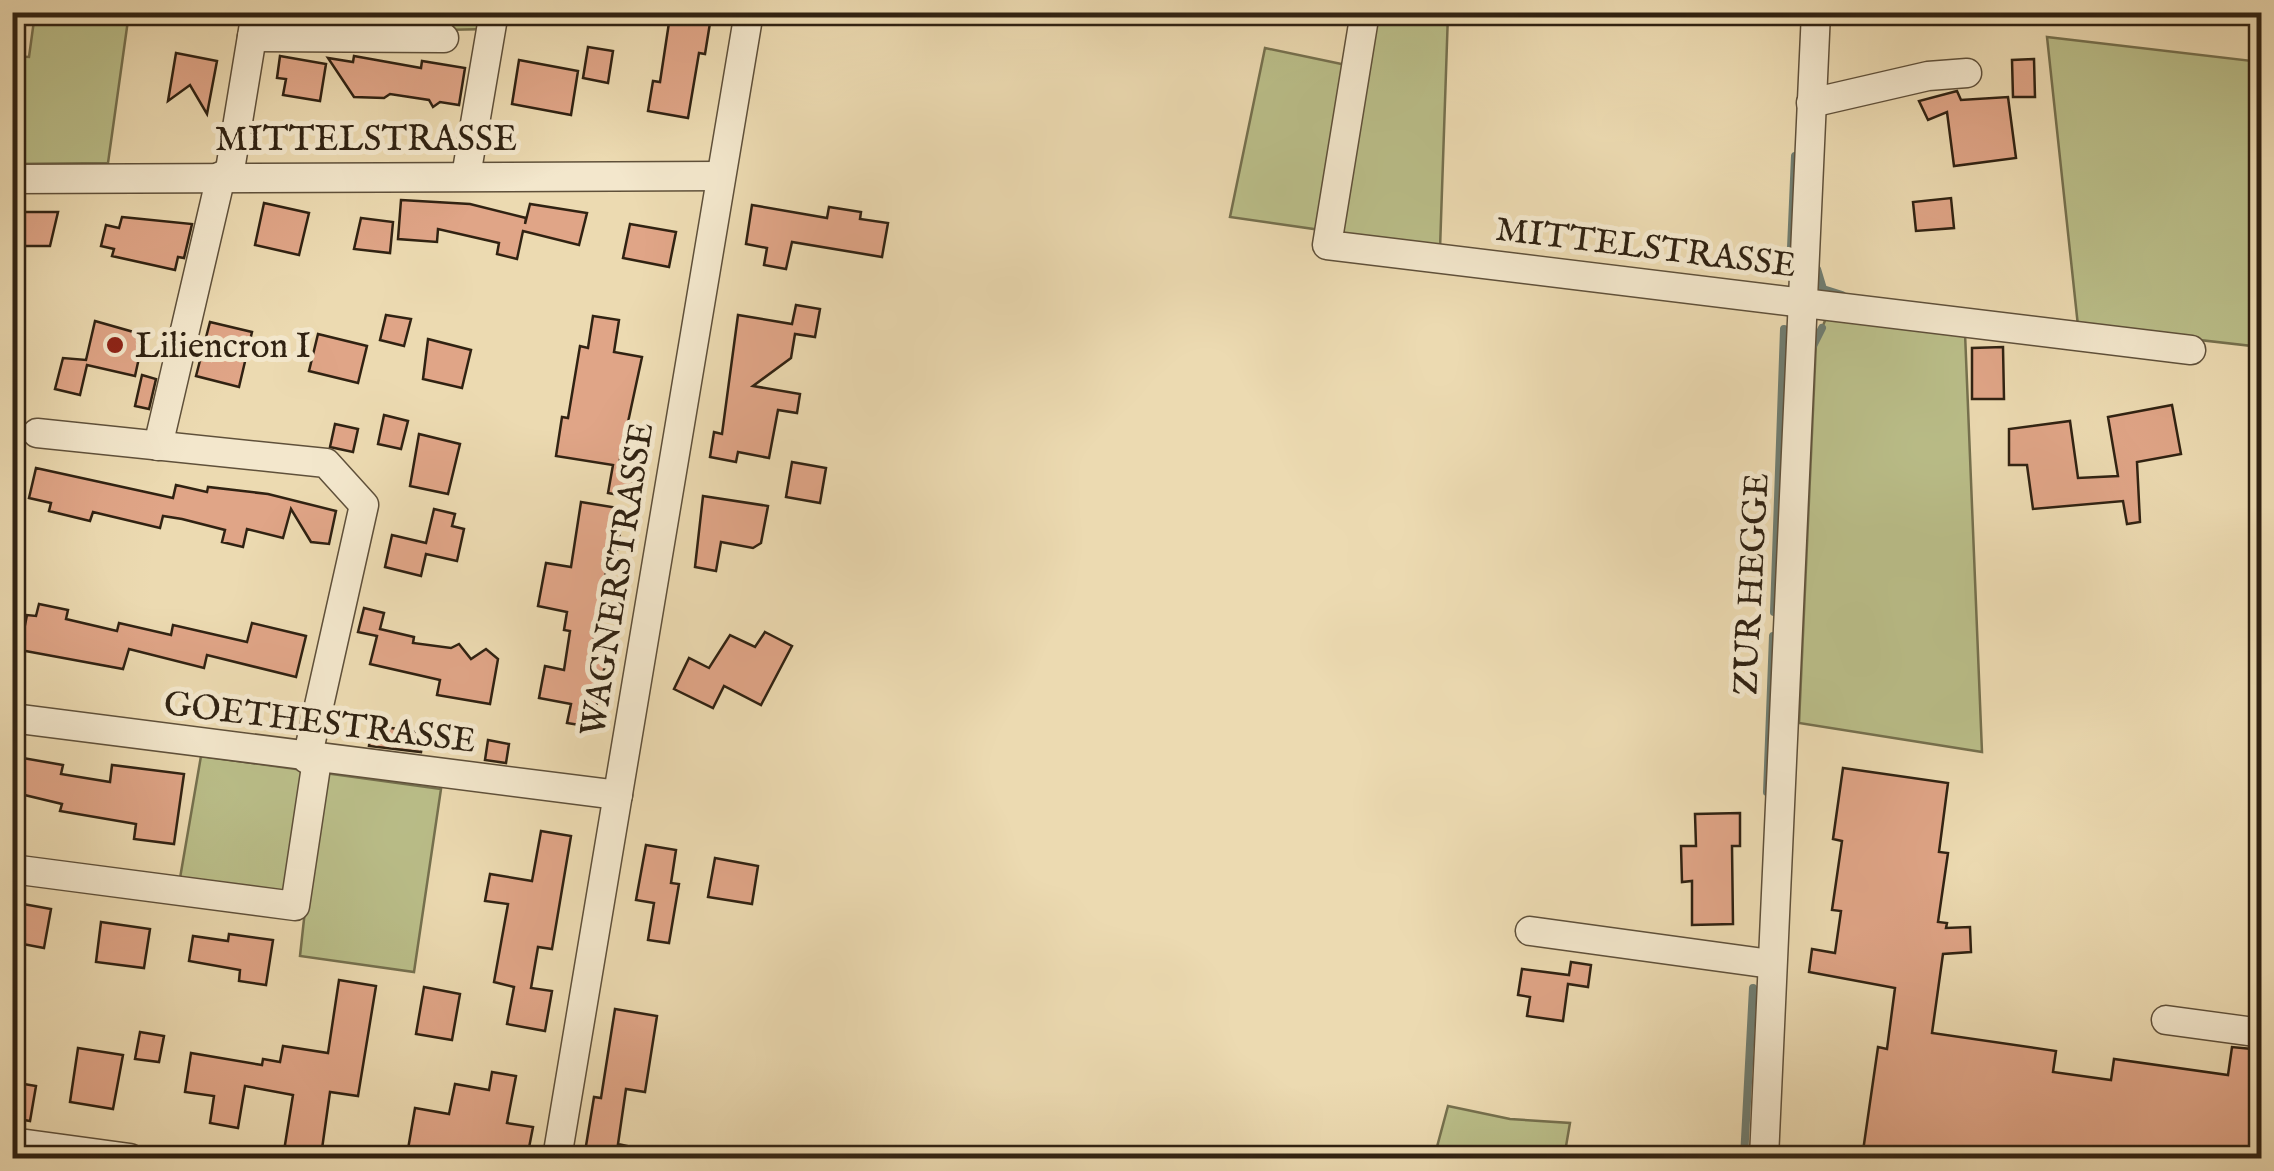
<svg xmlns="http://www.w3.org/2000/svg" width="2274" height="1171" font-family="'IM FELL English',serif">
<rect width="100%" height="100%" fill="#ecdab1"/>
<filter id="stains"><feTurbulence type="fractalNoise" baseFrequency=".002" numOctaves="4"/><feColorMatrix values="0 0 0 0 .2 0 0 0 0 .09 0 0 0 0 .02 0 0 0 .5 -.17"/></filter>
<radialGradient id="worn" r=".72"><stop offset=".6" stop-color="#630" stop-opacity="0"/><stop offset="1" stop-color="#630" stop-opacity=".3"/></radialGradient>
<g fill="#babe89" stroke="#75704e" stroke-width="2.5">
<polygon points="35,13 129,13 108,163 13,164 13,56 29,57"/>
<polygon points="350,13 491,13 488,29 346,32"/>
<polygon points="1372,13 1448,13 1440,249 1343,235 1337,218"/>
<polygon points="2047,37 2261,62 2261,347 2078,326"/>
<polygon points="1265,48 1351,66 1321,230 1230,217"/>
<polygon points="1826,318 1965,333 1982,752 1799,723 1816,343"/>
<polygon points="201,756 441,789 414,972 300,956 306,901 179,884"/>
<polygon points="1448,1106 1510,1119 1570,1123 1564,1158 1434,1158"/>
</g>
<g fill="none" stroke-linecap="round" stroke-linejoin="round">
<g stroke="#6f7d71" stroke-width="8">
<polyline points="1817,269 1823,289 1842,295"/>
<polyline points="1790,271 1795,156"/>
<polyline points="1813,346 1822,328"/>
<polyline points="1774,612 1784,329"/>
<polyline points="1767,792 1773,636"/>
<polyline points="1744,1158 1753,988"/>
</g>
</g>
<g fill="#e0a587" stroke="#302212" stroke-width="2.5">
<polygon points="670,16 710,23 705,54 699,53 688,118 648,111 653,81 660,82"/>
<polygon points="588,47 613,51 608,83 583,78"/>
<polygon points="176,53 217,61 207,114 190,85 168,101"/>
<polygon points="280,56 326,64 320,101 283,95 286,79 277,78"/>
<polygon points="354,56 421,68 422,61 465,68 459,105 440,102 433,107 429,100 390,94 384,98 354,97 328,58 353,62"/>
<polygon points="2034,59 2035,97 2013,97 2012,60"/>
<polygon points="519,60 578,71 571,115 512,104"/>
<polygon points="1957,91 1961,100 2008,97 2016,158 1954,166 1947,112 1928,120 1919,101"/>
<polygon points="1951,198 1954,228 1916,231 1913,202"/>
<polygon points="401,200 470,204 526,218 525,224 530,204 587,213 579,245 523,231 517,259 497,254 499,243 438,229 437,242 398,239"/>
<polygon points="264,203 309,213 299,255 255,245"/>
<polygon points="752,205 827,218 829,207 861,212 860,219 888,223 882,257 792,242 786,269 764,265 767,248 746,244"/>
<polygon points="22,212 58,212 50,246 12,246 12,221 22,221"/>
<polygon points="122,217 192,224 184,258 178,257 175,270 112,256 114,249 101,246 106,225 119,228"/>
<polygon points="361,218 393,222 390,253 354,249"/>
<polygon points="630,224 676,232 669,267 623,258"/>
<polygon points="796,305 820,309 815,337 795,334 791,358 753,386 800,394 797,413 778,410 769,458 738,452 736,462 710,457 714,432 722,434 738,315 792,324"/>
<polygon points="386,315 411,319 404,346 380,340"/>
<polygon points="593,316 619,320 614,352 642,357 619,464 636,467 630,497 608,493 613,465 556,456 562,417 568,418 580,346 588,348"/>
<polygon points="95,321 144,335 135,376 87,365 80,395 55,389 63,358 86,360"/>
<polygon points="210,322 252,332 239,387 196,376"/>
<polygon points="318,334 367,346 358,383 309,371"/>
<polygon points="428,339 471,350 462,388 423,379"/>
<polygon points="2003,347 2004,399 1972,399 1972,348"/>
<polygon points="142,375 156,379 149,409 135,406"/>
<polygon points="2172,405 2181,454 2137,462 2140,522 2127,524 2123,501 2033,509 2027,465 2009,465 2009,429 2070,421 2078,478 2118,476 2108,417"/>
<polygon points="384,415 408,421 401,449 378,444"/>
<polygon points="335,424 358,429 353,452 330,447"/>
<polygon points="419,434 460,444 448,494 410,486"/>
<polygon points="792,462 826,468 820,503 786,497"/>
<polygon points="36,468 173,498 176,485 207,492 208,487 268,494 336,511 329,544 311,542 291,509 283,538 247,529 243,547 222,542 225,530 182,519 163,516 160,528 93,512 90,521 49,511 51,503 29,498"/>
<polygon points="703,496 768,506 761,543 753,548 721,542 716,571 695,567"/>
<polygon points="581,502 624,509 615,562 608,561 594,638 610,641 592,727 567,723 571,704 539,698 545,666 564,670 570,631 564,630 567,612 538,606 546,563 571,567"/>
<polygon points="434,509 455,514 452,526 464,529 457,561 426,554 421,576 385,567 392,535 426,543"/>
<polygon points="39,604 68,610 66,619 117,631 119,623 171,635 173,625 247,642 252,623 306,636 296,677 207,655 204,668 129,649 123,669 20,650 27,615 36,616"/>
<polygon points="364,608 384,613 380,629 414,637 413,643 451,648 459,644 471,659 486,649 498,659 490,704 437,695 440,680 370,664 377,636 358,632"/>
<polygon points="765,632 792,646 761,705 724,686 713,708 674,689 689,658 709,668 730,635 755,647"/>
<polygon points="372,725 424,733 421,752 369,746"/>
<polygon points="488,740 509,744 506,763 485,760"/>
<polygon points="17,757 63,765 61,774 110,782 112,765 184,774 174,844 134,839 136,824 60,811 62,804 12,792"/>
<polygon points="1843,768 1948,783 1939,852 1948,853 1938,922 1947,923 1946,928 1970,927 1971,952 1943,954 1932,1033 2056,1051 2053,1072 2111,1080 2114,1059 2228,1075 2232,1047 2262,1050 2262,1158 1862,1158 1878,1047 1887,1049 1895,988 1809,972 1812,949 1835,953 1841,911 1832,910 1842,841 1833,839"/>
<polygon points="1740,813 1740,846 1732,846 1733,924 1692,925 1692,881 1682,882 1681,846 1696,846 1695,814"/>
<polygon points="541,831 571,836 552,949 538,947 531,988 552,991 545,1031 507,1024 514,987 494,982 508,904 485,901 490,874 532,881"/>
<polygon points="646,845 676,850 671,883 679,884 669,943 648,940 654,903 636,900"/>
<polygon points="715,858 758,866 752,904 708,897"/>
<polygon points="12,902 51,909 44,948 12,942"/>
<polygon points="101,922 150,929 144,968 96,962"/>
<polygon points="229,934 273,940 266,985 239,981 240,970 189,961 193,936 228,941"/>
<polygon points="1571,962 1591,965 1588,987 1568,984 1563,1021 1527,1016 1530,997 1518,995 1522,969 1569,975"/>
<polygon points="339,980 376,986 358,1096 330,1092 321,1156 284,1151 293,1095 245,1086 238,1128 210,1123 214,1096 185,1092 191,1053 262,1065 263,1059 280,1062 283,1046 328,1053"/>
<polygon points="424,987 460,994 452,1040 416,1034"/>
<polygon points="615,1009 657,1016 645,1092 626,1089 618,1144 645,1150 644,1158 584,1158 594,1097 601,1098"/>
<polygon points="140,1032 164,1036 159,1062 135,1059"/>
<polygon points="78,1048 123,1055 113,1109 70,1102"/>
<polygon points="492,1072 516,1076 507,1123 533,1127 527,1158 407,1155 415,1108 449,1114 455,1084 489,1090"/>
<polygon points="12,1082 36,1086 30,1121 12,1118"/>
</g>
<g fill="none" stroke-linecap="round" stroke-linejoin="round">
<g stroke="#5f503a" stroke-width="31">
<g id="minor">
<polyline points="1365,12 1327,245 2191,350"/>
<polyline points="252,37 444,38"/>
<polyline points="1811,103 1928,76 1967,73"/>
<polyline points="229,176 256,12"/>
<polyline points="466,176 494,12"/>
<polyline points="12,179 720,176"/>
<polyline points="37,433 326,463 364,505 307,759"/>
<polyline points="158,446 221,176"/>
<polyline points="12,718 618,795"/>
<polyline points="12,869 295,906 317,760"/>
<polyline points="1530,931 1771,964"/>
<polyline points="2166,1020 2262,1033"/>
<polyline points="12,1142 130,1158"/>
<polyline points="557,1158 749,12"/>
<polyline points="1764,1158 1816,12"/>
</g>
</g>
<use href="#minor" stroke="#f3e7cc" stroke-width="28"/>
</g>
<circle fill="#8f2418" stroke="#f3e7cc" stroke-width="4" cx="115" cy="345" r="10"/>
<g text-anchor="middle" stroke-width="10" stroke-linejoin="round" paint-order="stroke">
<g font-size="35" fill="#302212" stroke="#f3e7cc">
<text x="366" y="150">MITTELSTRASSE</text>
<text transform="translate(1646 246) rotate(7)" y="12">MITTELSTRASSE</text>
<text transform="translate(616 579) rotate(-81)" y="12">WAGNERSTRASSE</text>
<text transform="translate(1750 584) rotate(-87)" y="12">ZUR HEGGE</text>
<text transform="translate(320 721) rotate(7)" y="12">GOETHESTRASSE</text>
</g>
<g font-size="35" fill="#302212" stroke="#f3e7cc" text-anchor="start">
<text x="135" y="357">Liliencron I</text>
</g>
</g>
<rect width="2274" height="1171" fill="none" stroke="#ecdab1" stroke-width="50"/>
<rect x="15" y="15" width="2244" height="1141" fill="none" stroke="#302212" stroke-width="5"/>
<rect x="25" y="25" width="2224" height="1121" fill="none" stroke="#302212" stroke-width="2.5"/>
<rect width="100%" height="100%" filter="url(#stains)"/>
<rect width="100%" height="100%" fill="url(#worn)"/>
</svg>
